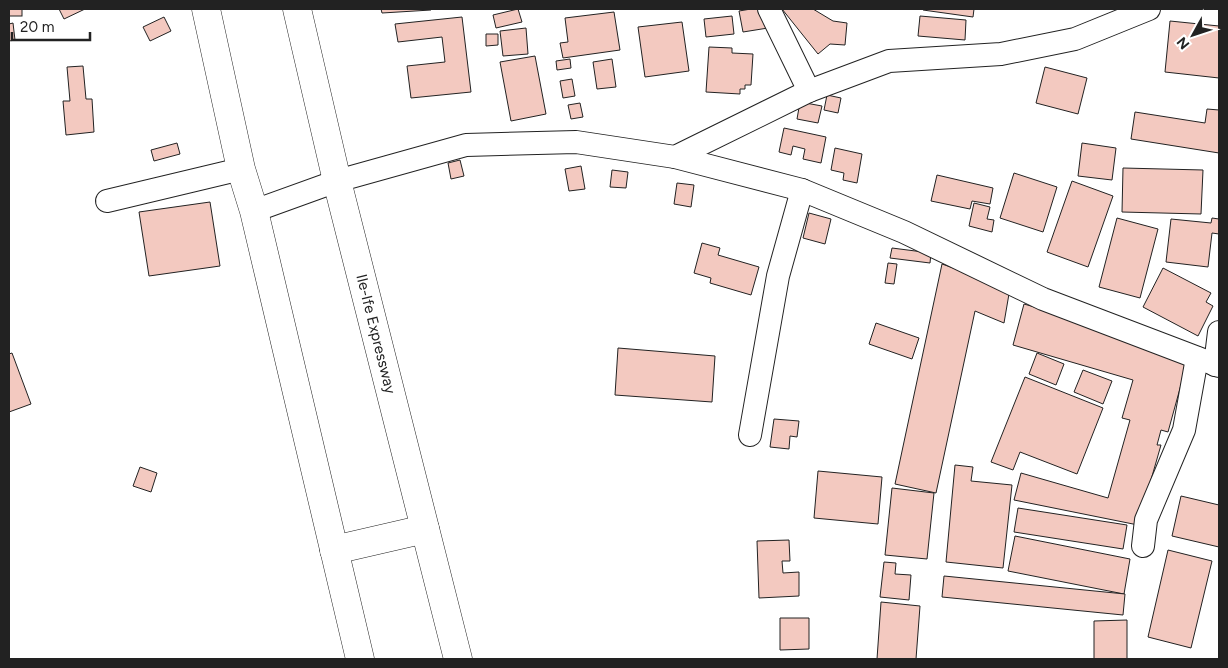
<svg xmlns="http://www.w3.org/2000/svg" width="1228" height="668" font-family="Figtree,sans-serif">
<rect width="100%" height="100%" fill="#fff"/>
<g fill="#f3c9c0" stroke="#222">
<rect x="9" y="9" width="13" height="7"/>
<polygon points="59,9 85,9 64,19"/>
<polygon points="381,9 431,9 431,10 382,13"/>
<polygon points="518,9 522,22 496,28 493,15"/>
<polygon points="751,9 764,9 768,28 743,32 739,11"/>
<polygon points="782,9 813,9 833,21 847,23 845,45 830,44 818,54"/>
<polygon points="924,9 974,9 973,17 923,10"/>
<polygon points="614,12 620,50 563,58 560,43 568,42 565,18"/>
<polygon points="732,16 734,34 706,37 704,19"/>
<polygon points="920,16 966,20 965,40 918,36"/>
<polygon points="164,17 171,31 150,41 143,27"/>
<polygon points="462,17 471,92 411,98 407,66 445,62 442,37 398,42 395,24"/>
<polygon points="1170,21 1219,26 1219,78 1165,72"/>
<polygon points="682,22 689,71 645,77 638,27"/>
<polygon points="13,23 15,40 9,41 9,24"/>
<polygon points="526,28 528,54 503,56 500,31"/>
<polygon points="486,34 498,34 498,45 486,46"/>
<polygon points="709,47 732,48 732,53 753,54 751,85 745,85 745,89 740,89 740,94 706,92"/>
<polygon points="535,56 546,114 511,121 500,62"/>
<polygon points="570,59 571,68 557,70 556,61"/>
<polygon points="612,59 616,87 597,89 593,62"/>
<polygon points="83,66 86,99 92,99 94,132 66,135 63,101 70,101 67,67"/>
<polygon points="1045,67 1087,78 1078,114 1036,103"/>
<polygon points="572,79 575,96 563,98 560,81"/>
<polygon points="827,95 841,98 838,113 824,110"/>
<polygon points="800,102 822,106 818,123 797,119"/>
<polygon points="580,103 583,117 571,119 568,105"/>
<polygon points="1207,109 1219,110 1219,153 1131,139 1135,112 1205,123"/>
<polygon points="784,128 826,137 821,163 803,159 805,149 793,146 791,155 779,152"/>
<polygon points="177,143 180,154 154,161 151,150"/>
<polygon points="1082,143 1116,148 1112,180 1078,176"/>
<polygon points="835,148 862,154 857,183 843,180 844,173 831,170"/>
<polygon points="460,160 464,176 451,179 448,163"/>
<polygon points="581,166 585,189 569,191 565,169"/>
<polygon points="1123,168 1203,170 1201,214 1122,212"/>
<polygon points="612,170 628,172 626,188 610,187"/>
<polygon points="1014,173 1057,187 1043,232 1000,218"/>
<polygon points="937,175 993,188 990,204 972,201 970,209 931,201"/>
<polygon points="1072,181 1113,196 1088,267 1047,252"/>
<polygon points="677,183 694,185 691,207 674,204"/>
<polygon points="210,202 220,266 149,276 139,212"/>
<polygon points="974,203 990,207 987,219 994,220 992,232 969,226"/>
<polygon points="809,213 831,219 825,244 803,238"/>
<polygon points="1117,218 1158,229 1140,298 1099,287"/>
<polygon points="1212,218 1219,219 1219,234 1212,233 1208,267 1166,262 1171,219 1211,223"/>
<polygon points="702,243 720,248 718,255 759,267 751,295 710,283 711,278 694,273"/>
<polygon points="892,248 931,253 930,263 890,258"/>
<polygon points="888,263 897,264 894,284 885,283"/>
<polygon points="942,264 1010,288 1004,323 975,311 936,493 895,484"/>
<polygon points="1163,268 1211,293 1206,302 1213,306 1198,336 1143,307"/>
<polygon points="1024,304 1190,352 1168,432 1161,430 1157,445 1161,445 1138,525 1014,500 1021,473 1108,498 1130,420 1122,418 1133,380 1013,345"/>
<polygon points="876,323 919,338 912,359 869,344"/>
<polygon points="618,348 715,356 712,402 615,395"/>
<polygon points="12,353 31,404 9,412 9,354"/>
<polygon points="1037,353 1064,364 1056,385 1029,374"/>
<polygon points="1083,370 1112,381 1103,404 1074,392"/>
<polygon points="1025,377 1103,408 1077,474 1020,452 1013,470 991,462"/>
<polygon points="774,419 799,421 797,437 790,436 789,449 770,447"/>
<polygon points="955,465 973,467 971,481 1012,485 1003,568 946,562"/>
<polygon points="140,467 157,473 151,492 133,486"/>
<polygon points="818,471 882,477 878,524 814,518"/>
<polygon points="892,488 934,493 927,559 885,555"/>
<polygon points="1181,496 1219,505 1219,547 1172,536"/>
<polygon points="1018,508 1127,525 1123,549 1014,532"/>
<polygon points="1015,536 1130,559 1124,594 1008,571"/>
<polygon points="789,540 790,561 782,561 783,573 799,572 799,596 759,598 757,541"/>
<polygon points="1168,550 1212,561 1191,648 1148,637"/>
<polygon points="884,562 896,563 895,574 911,575 909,600 880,597"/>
<polygon points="944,576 1125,594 1123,615 942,597"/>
<polygon points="881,602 920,606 916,659 877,659"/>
<polygon points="780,618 809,618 809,649 780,650"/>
<polygon points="1127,620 1127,659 1094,659 1094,621"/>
</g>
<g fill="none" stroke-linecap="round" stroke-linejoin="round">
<g stroke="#222" stroke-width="24">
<g id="street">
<polyline points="769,9 809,91"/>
<polyline points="675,157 802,190 904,232 1043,299 1219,366"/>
<polyline points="107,201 241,169"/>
<polyline points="254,211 337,181 466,145 576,142 675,157 809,91 889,61 1001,54 1075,39 1149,9"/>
<polyline points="1215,365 1219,332"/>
<polyline points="750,435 778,276 802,190"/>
<polyline points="1143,546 1146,520 1184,430 1197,358"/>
</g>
</g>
<g stroke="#222" stroke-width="29">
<g id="highway">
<polyline points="206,9 241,169 254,211 360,659"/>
<polyline points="297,9 337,181 458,659"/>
<polyline points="334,550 425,529"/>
</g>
</g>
<use href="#street" stroke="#fff" stroke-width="22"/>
<use href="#highway" stroke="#fff" stroke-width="28"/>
</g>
<g text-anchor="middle" stroke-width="4" stroke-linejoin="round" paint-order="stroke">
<g font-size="15" fill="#222" stroke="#fff">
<text transform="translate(376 334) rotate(76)" y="5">Ile-Ife Expressway</text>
</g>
</g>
<rect width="1228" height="668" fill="none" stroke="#222222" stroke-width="20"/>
<g transform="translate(1193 35) rotate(230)" stroke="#ffffff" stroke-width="4" paint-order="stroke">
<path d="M0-4L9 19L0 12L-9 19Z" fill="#222222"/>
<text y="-8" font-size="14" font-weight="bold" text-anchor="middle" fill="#222222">N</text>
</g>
<path d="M12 32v8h78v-8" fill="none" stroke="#222222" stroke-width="2.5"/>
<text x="20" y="32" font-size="15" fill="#222222" stroke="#ffffff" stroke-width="4" paint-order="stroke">20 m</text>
</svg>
